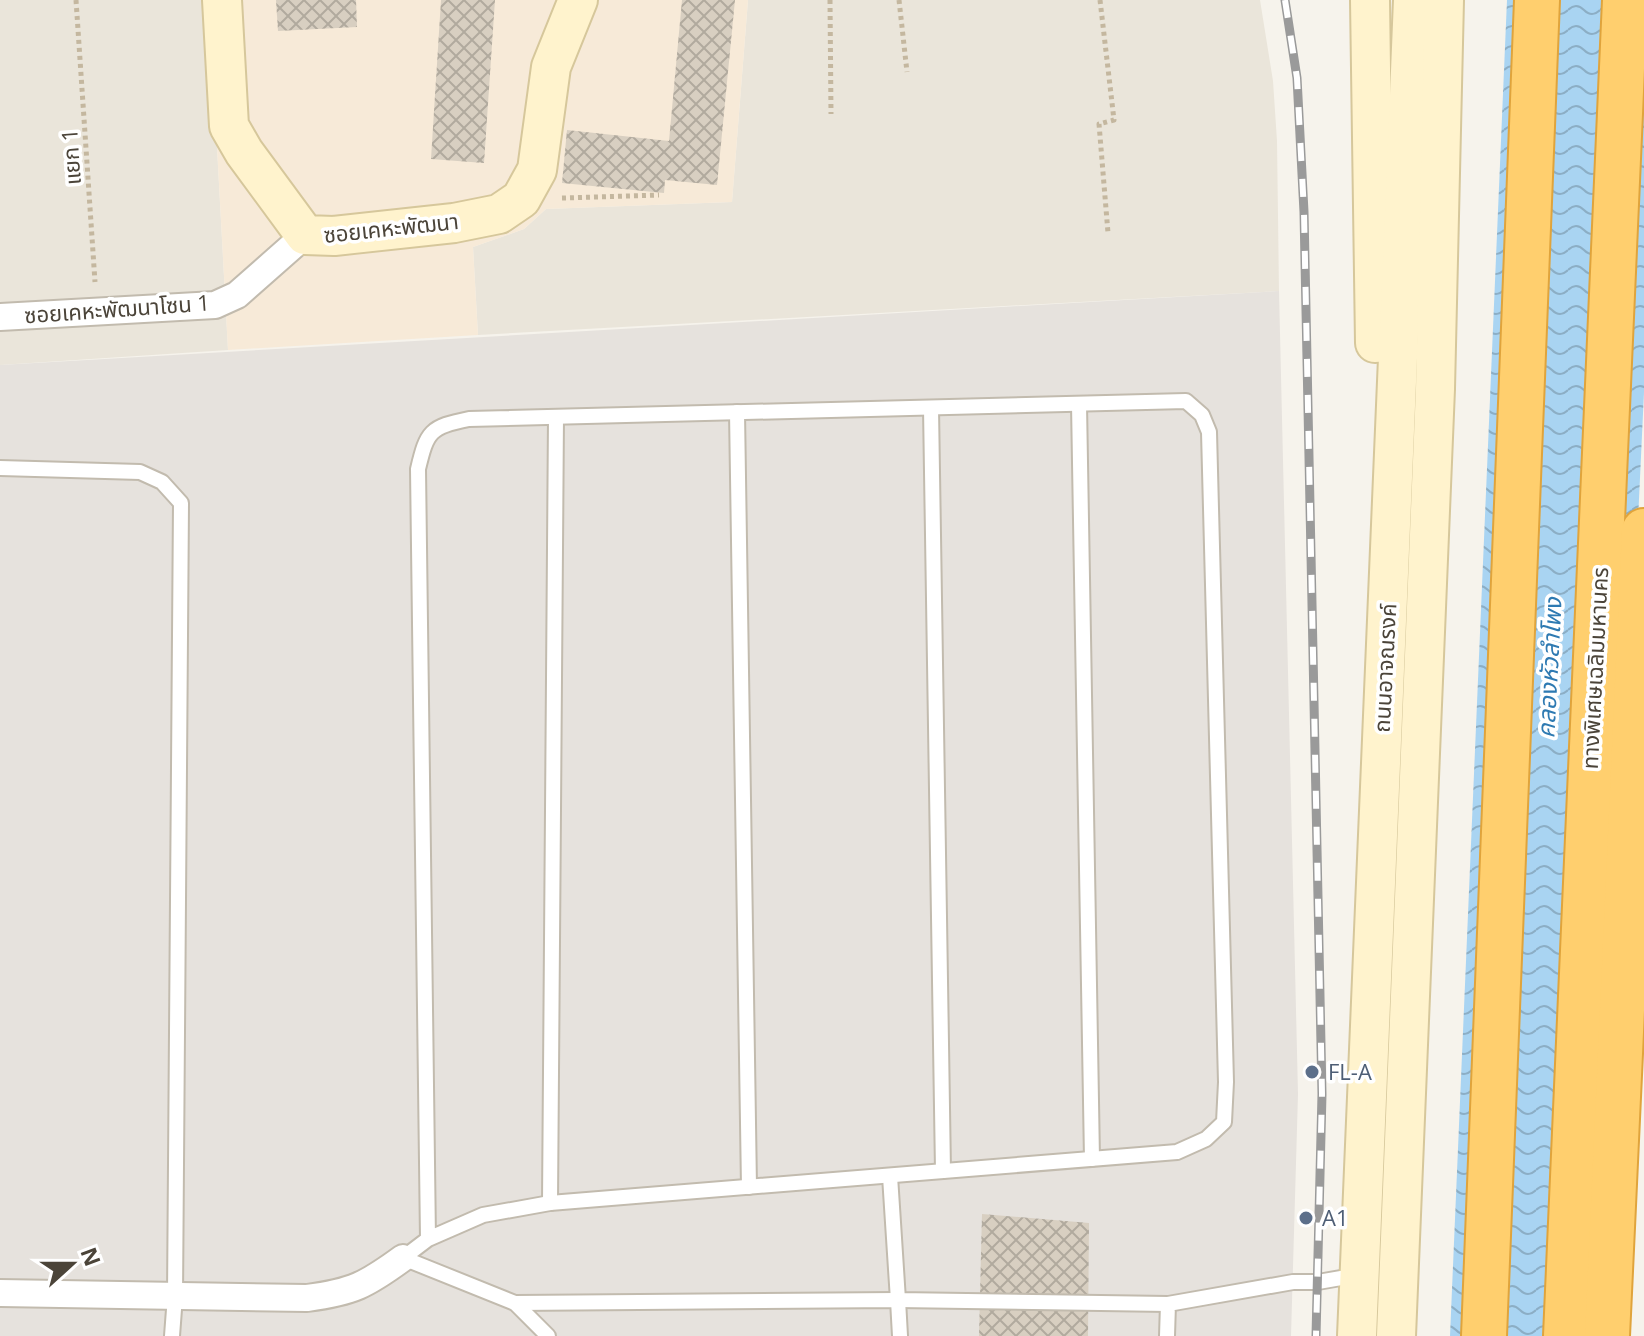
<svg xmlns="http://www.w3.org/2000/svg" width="1644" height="1336" font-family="'Open Sans','Noto Sans Thai',sans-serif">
<defs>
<pattern id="water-waves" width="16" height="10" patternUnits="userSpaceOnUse" patternTransform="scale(2)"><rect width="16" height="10" fill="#a9d4f2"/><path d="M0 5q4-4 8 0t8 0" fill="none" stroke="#8caec5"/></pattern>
<pattern id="building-cross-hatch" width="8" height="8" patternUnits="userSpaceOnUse" patternTransform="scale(2)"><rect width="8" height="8" fill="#d8cfc1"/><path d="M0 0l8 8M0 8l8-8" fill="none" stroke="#b1aa9e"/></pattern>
</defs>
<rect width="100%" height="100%" fill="#f6f3ec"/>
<g fill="#eae5da">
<polygon points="0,0 209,0 228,350 0,365"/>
<polygon points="748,0 1260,0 1273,81 1277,141 1279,291 478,335 473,247 524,229 546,209 732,202"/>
</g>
<polygon fill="#f7ead8" points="209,0 748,0 732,202 546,209 524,229 473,247 478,335 228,350"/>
<polygon fill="#e6e2dd" points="1279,291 1298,1094 1291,1336 0,1336 0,365"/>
<polygon fill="url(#water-waves)" points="1507,0 1644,0 1644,392 1600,1336 1450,1336"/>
<g fill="url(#building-cross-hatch)">
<polygon points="276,0 356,0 357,27 278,31"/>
<polygon points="441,0 495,0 484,163 431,159"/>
<polygon points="682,0 735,0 717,185 665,180 664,193 562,183 567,130 669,141"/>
<polygon points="982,1214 1089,1223 1088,1336 979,1336"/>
</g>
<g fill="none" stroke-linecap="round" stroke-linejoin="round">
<g stroke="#c2bbae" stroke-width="18">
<g id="lane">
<polyline points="1079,404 1092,1159"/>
<polyline points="931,408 943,1171"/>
<polyline points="737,412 749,1187"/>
<polyline points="0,468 140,472 162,482 181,503 175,1296 172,1336"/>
<polyline points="890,1176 898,1300 1168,1304"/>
<polyline points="550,1203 556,417"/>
<path d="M 403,1258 L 428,1239 L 483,1215 L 550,1203 L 1177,1152 L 1206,1139 L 1224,1122 L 1226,1082 L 1209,432 L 1202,415 L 1186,401 L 469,419 C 430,427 427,431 418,469 L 428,1239"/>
<polyline points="403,1258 515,1303 548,1336"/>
<polyline points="515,1303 898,1300 900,1336"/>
<polyline points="1167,1336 1168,1304 1293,1282 1318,1282 1358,1275"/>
</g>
</g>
<g stroke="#c2bbae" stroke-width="30">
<g id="street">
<polyline points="0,317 215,305 237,295 305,235"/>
<path d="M 0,1293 L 307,1298 C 353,1292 366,1285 403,1258"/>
</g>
</g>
<g stroke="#d6c79b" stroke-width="42">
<g id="secondary">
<polyline points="222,0 229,126 244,152 305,235 334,236 454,223 499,214 521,199 537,170 551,67 578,0"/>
<polyline points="1370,0 1375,343"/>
<polyline points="1357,1336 1413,0"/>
<polyline points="1396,1336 1435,389 1444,0"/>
</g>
</g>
<g stroke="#e0a43c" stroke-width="48">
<g id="highway">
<polyline points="1484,1336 1537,0"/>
<polyline points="1566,1336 1625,0"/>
<polyline points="1607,1336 1644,531"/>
</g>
</g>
<g stroke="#c4b79f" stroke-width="5" stroke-dasharray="4 4" stroke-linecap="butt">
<polyline points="76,0 95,282"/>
<polyline points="830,0 831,114"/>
<polyline points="899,0 907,72"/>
<polyline points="1100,0 1114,120 1099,124 1108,233"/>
<polyline points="562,198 659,195"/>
</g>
<use href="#lane" stroke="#fff" stroke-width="14"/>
<use href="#street" stroke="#fff" stroke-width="26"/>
<use href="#secondary" stroke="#fff3cd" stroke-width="38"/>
<use href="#highway" stroke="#ffcf6e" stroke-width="44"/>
<g stroke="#9a9a9a" stroke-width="9">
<polyline id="rail" points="1285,0 1297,78 1304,212 1322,1094 1316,1336"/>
</g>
<use href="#rail" stroke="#fff" stroke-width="6" stroke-dasharray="18" stroke-linecap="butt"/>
</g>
<g fill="#5c6f8a" stroke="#fff" stroke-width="3">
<circle cx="1312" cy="1072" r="8"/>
<circle cx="1306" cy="1218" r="8"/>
</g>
<g text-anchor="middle" stroke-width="7" stroke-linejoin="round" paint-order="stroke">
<g font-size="22" fill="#4b4439" stroke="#fff">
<text transform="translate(71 157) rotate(-94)" y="8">แยก 1</text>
<text transform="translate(391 228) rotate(-6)" y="8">ซอยเคหะพัฒนา</text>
<text transform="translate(117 309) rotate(-4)" y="8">ซอยเคหะพัฒนาโซน 1</text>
<text transform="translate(1385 668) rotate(-87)" y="8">ถนนอาจณรงค์</text>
<text transform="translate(1595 668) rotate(-87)" y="8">ทางพิเศษเฉลิมมหานคร</text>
</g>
<g font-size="22" fill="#4e5e75" stroke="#fff" text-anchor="start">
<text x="1328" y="1080">FL-A</text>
<text x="1322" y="1226">A1</text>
</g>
<g font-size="24" font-style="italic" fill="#2e7ab2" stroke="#fff">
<text transform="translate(1550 668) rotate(-87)" y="8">คลองหัวลำโพง</text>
</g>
</g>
<g transform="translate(72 1264) rotate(69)" stroke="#ffffff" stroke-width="6" paint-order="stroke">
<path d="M0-6L14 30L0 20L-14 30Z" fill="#4b4439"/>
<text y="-12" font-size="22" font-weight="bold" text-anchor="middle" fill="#4b4439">N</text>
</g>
</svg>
